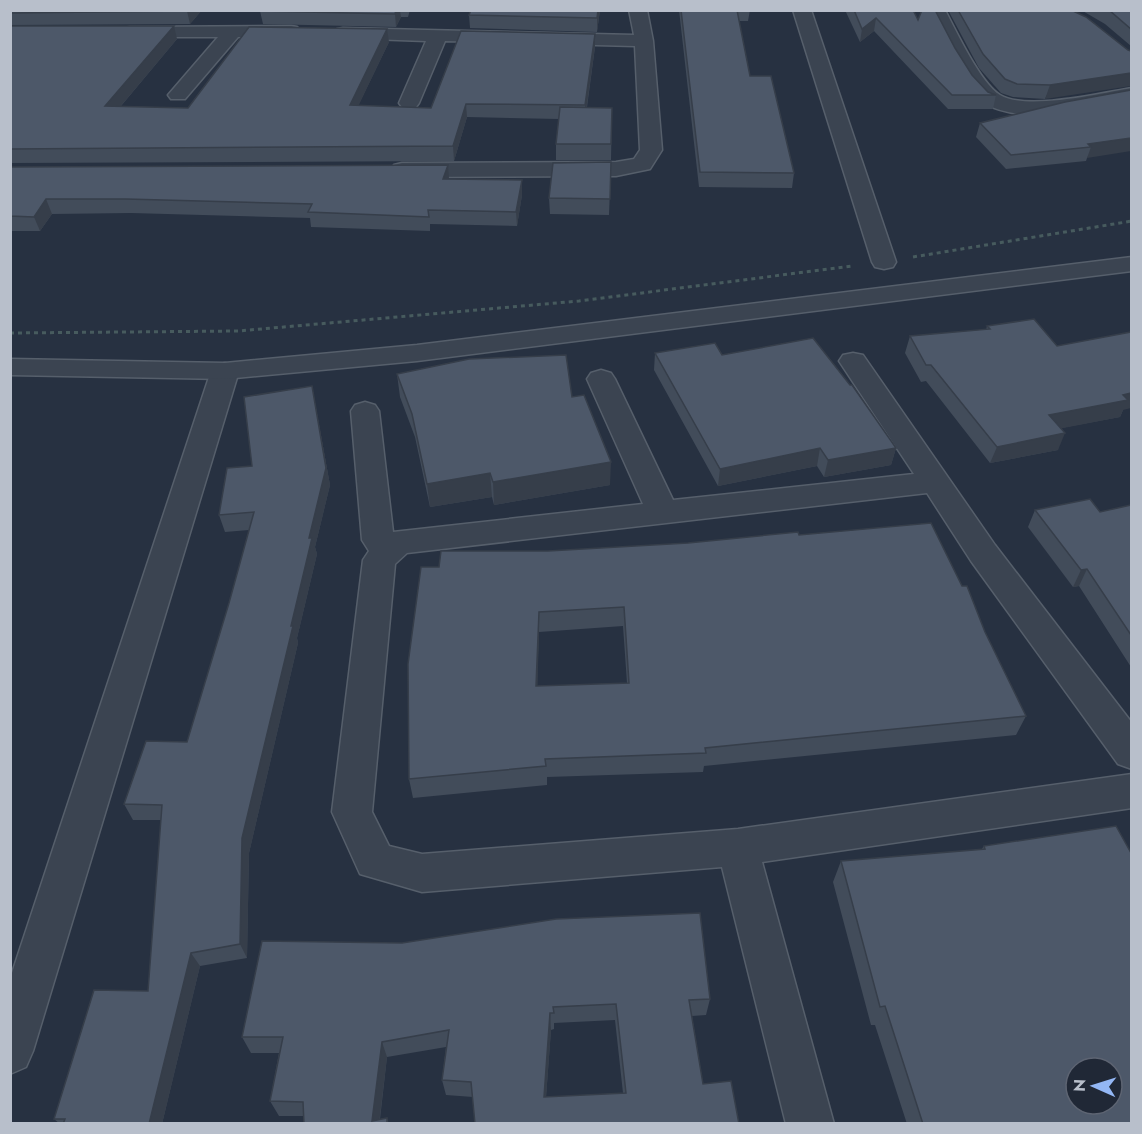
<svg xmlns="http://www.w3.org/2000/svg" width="1142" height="1134" font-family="Jost,sans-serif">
<rect width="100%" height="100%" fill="#273141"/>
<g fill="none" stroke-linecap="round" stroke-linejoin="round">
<g stroke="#565f6b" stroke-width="3">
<g id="minor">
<polygon points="629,10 647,10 653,41 662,150 650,169 616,176 402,177 394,175 391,170 394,165 402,163 616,162 634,159 640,150 635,46 445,41 419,103 416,107 402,107 399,103 426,41 343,38 337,37 334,33 337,29 343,28 634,35"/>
<polygon points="793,10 811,10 896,262 893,267 884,269 875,267 872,262"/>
<path d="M 928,10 L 945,10 C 956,31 981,84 1000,95 C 1027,111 1101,93 1132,88 L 1132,100 C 1091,107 1024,126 986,104 C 966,92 938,32 928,10 Z"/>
<polygon points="291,26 297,27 300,31 297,35 238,37 185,99 171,99 168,95 218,37 130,37 124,36 121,32 124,28 130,27"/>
<polygon points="853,353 863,355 995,545 1132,723 1132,769 1118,764 971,561 927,493 407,553 395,564 372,812 389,846 422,854 738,829 1132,774 1132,808 762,862 834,1124 786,1124 722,867 422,892 360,874 332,812 363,560 369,551 362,540 351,411 355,405 365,402 375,405 379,411 393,532 643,504 587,379 591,373 601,370 611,373 615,379 673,500 914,474 839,361 843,355"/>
<polygon points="225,363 235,365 239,371 33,1051 26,1067 10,1074 10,979 211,371 215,365"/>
</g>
</g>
<g stroke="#565f6b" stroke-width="3">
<polygon id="tertiary" points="1132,257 1132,271 417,361 225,379 10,375 10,359 225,363 417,345"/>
</g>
<g stroke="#475b5e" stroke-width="3" stroke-dasharray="4 4" stroke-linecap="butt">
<polyline points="913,257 1132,221"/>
<polyline points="10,333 238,331 579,301 852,266"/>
</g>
<use href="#minor" fill="#3b4451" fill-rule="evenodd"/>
<use href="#tertiary" fill="#3b4451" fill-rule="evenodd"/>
</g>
<g fill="#424c5a" fill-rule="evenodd">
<polygon points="10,10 202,10 190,24 10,25"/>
<polygon points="261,10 410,10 408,17 401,17 396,27 263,24 260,11"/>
<polygon points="600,10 597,32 470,28 469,15"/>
<polygon points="679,10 750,10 748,21 739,21 750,76 794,173 792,188 699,187"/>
<polygon points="845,10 913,10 918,20 955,48 972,75 988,92 996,95 993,109 948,109 874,31 860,42"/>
<polygon points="948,10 1071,10 1086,17 1045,99 1013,97 1001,93 979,68"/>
<polygon points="1081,10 1131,10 1131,46 1105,24"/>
<polygon points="10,26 177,39 121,106 188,108 389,42 358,106 431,108 595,34 595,47 587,107 612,108 611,160 556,160 556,144 559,119 467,117 454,161 10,163"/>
<polygon points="1131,90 1087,158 1086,161 1006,169 976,137 980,123"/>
<polygon points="611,162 609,215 550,214 549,198"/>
<polygon points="10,167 449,179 522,180 522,195 517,226 430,224 430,231 311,227 310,218 131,213 52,214 40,231 10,231"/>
<polygon points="987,326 1057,346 1123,410 1120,417 1061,428 1058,450 990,463 926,381 921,382 905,353 910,336 986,330"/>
<polygon points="655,353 722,355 896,448 891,465 824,477 817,466 718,486 654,370"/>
<polygon points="397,374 572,397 610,485 494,505 492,497 430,507 415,437 400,397"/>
<polygon points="312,386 330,485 315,547 317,554 297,638 298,643 249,853 247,958 200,966 162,1124 60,1124 54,1119 148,991 161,820 133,820 124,804 187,742 229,603 249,530 225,532 219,515 252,466"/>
<polygon points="1131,505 1131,667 1079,586 1073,587 1028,527 1035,510 1100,512"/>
<path d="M 799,535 L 985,632 L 1026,716 L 1016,735 L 704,766 L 703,772 L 547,777 L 547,785 L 413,798 L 409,779 L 439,567 L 548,551 L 688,543 ZM 623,626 L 627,683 L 537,686 L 539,632 Z"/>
<polygon points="984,846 1131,1124 907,1124 875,1025 871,1025 833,882 841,861 981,850"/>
<path d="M 262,941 L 710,999 L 706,1015 L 692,1016 L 703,1084 L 739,1124 L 473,1097 L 446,1095 L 442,1080 L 446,1047 L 387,1057 L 380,1119 L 387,1118 L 389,1124 L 304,1124 L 304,1116 L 279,1116 L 270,1101 L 279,1053 L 251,1053 L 242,1037 ZM 615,1020 L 623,1093 L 546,1097 L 551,1030 L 554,1029 L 554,1023 Z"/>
</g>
<g fill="#363e4a">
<polygon points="188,10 202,10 190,24 187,11"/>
<polygon points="396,10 400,10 401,17 396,27 395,14"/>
<polygon points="598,10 600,10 597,32 597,18"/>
<polygon points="876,18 874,31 860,42 862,29"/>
<polygon points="174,26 177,39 109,120 105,106"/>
<polygon points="387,29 389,42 352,119 350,105"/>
<polygon points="595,34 595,47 585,119 585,105"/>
<polygon points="1131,73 1131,86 1045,99 1050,85"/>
<polygon points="466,104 467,117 454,161 453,146"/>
<polygon points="1131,138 1131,151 1087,158 1091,147 1088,144"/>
<polygon points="448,165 449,179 443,179"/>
<polygon points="522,180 522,195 517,226 516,212"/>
<polygon points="46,199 52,214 40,231 34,217"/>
<polygon points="312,386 330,485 315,547 317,554 297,638 298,643 249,853 247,958 240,944 242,838 291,626"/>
<polygon points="1131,393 1131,408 1123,410 1120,417 1043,432 1049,415"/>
<polygon points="1065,433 1058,450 990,463 997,447"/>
<polygon points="820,448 817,466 718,486 720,469"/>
<polygon points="896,448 891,465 824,477 828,460"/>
<polygon points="611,462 610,485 494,505 493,482"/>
<polygon points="490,473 492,497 430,507 427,484"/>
<polygon points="1087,569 1079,586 1073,587 1081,570"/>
<polygon points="539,612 539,632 537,706 536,686"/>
<polygon points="191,953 200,966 162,1124 149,1124"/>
<polygon points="550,1013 551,1030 545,1112 544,1097"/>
<polygon points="382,1042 387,1057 379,1124 372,1121"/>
</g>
<g fill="#4d5869" stroke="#363e4a" stroke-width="1.5" fill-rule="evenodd">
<polygon points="10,10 188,10 187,11 10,13"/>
<polygon points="261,10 396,10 395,14 260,11"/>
<polygon points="471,10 598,10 597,18 469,15"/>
<polygon points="681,10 737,10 750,76 771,76 794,173 700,172"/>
<polygon points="854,10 913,10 918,20 922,10 935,10 955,48 972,75 988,92 996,95 952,95 876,18 862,29"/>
<polygon points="958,10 1071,10 1086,17 1128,50 1131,51 1131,73 1050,85 1017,84 1005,79 983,54"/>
<polygon points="1108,10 1131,10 1131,29 1110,11"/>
<polygon points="10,26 174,26 105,106 188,108 249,27 387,29 350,105 431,108 461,31 595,34 585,105 466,104 453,146 10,149"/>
<polygon points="1131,90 1131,138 1088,144 1091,147 1011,155 980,123 1065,102"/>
<polygon points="560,107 612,108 611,144 556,144"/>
<polygon points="611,162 610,199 549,198 553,163"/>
<polygon points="448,165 443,179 522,180 516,212 428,210 429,217 308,212 312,204 126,199 46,199 34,217 10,216 10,167"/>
<polygon points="1034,319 1057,346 1131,332 1131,393 1123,395 1128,400 1049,415 1065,433 997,447 931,365 926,365 910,336 990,329 987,326"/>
<polygon points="813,338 850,385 852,385 896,448 828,460 820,448 720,469 655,353 715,343 722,355"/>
<polygon points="566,355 572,397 584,395 611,462 493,482 490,473 427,484 412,414 397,374 469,359"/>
<polygon points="312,386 326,468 309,538 312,538 291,626 293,626 242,838 240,944 191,953 149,1124 63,1124 65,1119 54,1119 94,990 148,991 162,805 124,804 146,741 187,742 229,603 254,512 219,515 227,468 252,466 244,397"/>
<polygon points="1090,499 1100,512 1131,505 1131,635 1087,569 1081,570 1035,510"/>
<path d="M 931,523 L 962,586 L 967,586 L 985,632 L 1026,716 L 705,748 L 706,753 L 545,759 L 546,766 L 409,779 L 408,664 L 421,567 L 439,567 L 441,551 L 548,551 L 688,543 L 798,532 L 799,535 ZM 624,607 L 629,683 L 536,686 L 539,612 Z"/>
<path d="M 1116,826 L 1131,853 L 1131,1124 L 923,1124 L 885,1006 L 880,1007 L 841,861 L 985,849 L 984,846 ZM 1076,1068 L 1112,1068 L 1112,1104 L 1076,1104 Z"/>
<path d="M 700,913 L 710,999 L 689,1000 L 703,1084 L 731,1081 L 739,1124 L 475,1124 L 471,1082 L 442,1080 L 449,1030 L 382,1042 L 372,1121 L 387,1118 L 387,1124 L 304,1124 L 303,1102 L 270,1101 L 283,1037 L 242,1037 L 262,941 L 402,943 L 556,919 ZM 616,1004 L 626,1093 L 544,1097 L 550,1013 L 554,1013 L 553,1007 Z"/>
</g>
<rect width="1142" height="1134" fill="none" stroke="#b8bfcb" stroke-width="24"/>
<g transform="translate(1094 1086) rotate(273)"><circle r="28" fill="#202836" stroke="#5d6472" stroke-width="1.5"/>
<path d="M0-4.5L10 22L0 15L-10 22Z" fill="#93b7f5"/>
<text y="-9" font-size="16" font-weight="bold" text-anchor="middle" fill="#b8bfcb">N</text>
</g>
</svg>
